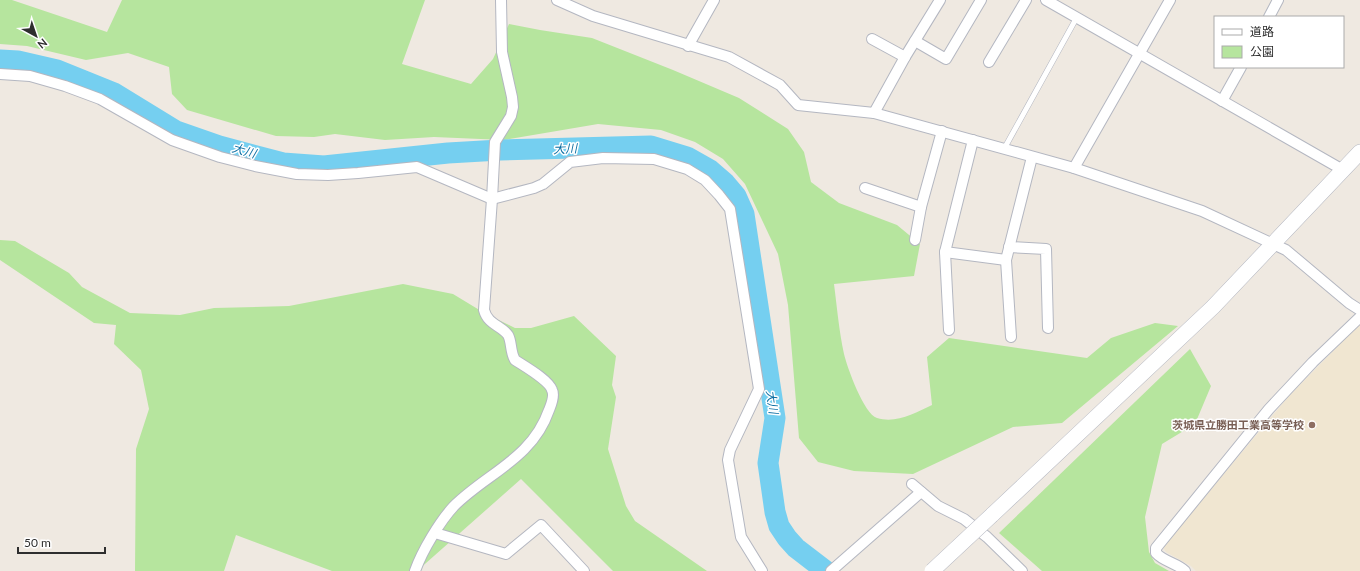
<svg xmlns="http://www.w3.org/2000/svg" width="1360" height="571" font-family="Lato,'Noto Sans JP',sans-serif">
<rect width="100%" height="100%" fill="#efe9e1"/>
<polygon fill="#f0e6d1" points="1360,325 1360,571 1196,571 1191,566 1166,552 1163,547 1289,396 1358,326"/>
<g fill="#b6e59e">
<path d="M 0,0 L 12,0 L 107,32 L 122,0 L 425,0 L 402,64 L 471,84 L 493,59 L 509,24 L 540,30 L 592,38 L 673,70 L 739,98 L 788,129 L 804,152 L 811,182 L 839,203 L 897,225 L 920,244 L 914,276 L 834,284 C 837,307 839,331 844,354 C 847,367 864,414 877,418 C 896,424 915,413 932,405 L 927,357 L 949,338 L 1087,358 L 1111,338 L 1155,323 L 1178,326 L 1062,423 L 1013,427 L 913,474 L 854,471 L 818,462 L 799,438 L 788,305 L 778,254 L 745,184 L 723,159 L 695,142 L 661,130 L 598,124 L 504,140 L 434,137 L 385,140 L 335,134 L 314,137 L 276,136 L 187,110 L 172,94 L 169,67 L 128,53 L 86,60 L 27,46 L 0,44 Z"/>
<polygon points="0,240 15,241 69,273 82,287 130,313 180,315 214,308 289,306 403,284 453,294 486,314 515,328 531,328 574,316 616,356 612,385 616,397 608,449 626,506 635,521 707,571 613,571 521,479 417,571 332,571 236,535 224,571 135,571 136,449 149,409 141,370 114,344 116,325 94,323 0,260"/>
<polygon points="1190,349 1211,386 1195,424 1162,444 1145,517 1149,552 1155,563 1169,571 1042,571 999,533"/>
</g>
<g fill="none" stroke-linecap="round" stroke-linejoin="round">
<polyline stroke="#75cff0" stroke-width="21" points="0,60 18,61 57,70 114,93 176,131 219,146 283,163 324,166 448,153 500,150 651,146 687,157 710,170 725,183 736,196 744,214 775,418 768,463 775,512 779,526 787,538 796,548 826,571"/>
<g stroke="#b4b7c1" stroke-width="6">
<polyline id="lane" points="1004,149 1077,17"/>
</g>
<g stroke="#b4b7c1" stroke-width="12">
<g id="street">
<polyline points="557,0 593,16 729,57 780,85 798,105 874,113 1074,168 1202,211 1286,250 1349,303 1360,310"/>
<polyline points="1046,0 1343,170"/>
<polyline points="1269,17 1278,0"/>
<polyline points="872,39 905,57"/>
<polyline points="915,41 946,59 981,0"/>
<polyline points="688,46 714,0"/>
<polyline points="989,62 1026,0"/>
<polyline points="0,74 30,76 65,86 100,99 172,140 220,157 255,166 297,174 328,175 358,173 417,167 492,199 534,188 543,184 570,162 603,158 654,159 687,169 705,180 719,195 730,209 759,389 730,450 728,460 741,537 762,571"/>
<polyline points="1222,101 1241,67"/>
<polyline points="874,113 905,57 940,0"/>
<polyline points="1074,168 1170,0"/>
<polyline points="865,188 921,207"/>
<polyline points="915,240 921,207 942,131"/>
<polyline points="1009,247 1046,249 1048,328"/>
<polyline points="945,252 1006,260"/>
<polyline points="949,330 945,252 973,140"/>
<polyline points="1011,337 1006,260 1032,157"/>
<polyline points="912,484 938,506 964,519 987,537 1022,571"/>
<polyline points="435,533 506,554 541,525 584,571"/>
<path d="M 415,571 C 422,551 440,521 454,506 C 487,473 532,459 549,410 C 551,405 555,396 552,390 C 549,380 524,366 515,360 C 510,352 512,342 508,335 C 501,325 488,325 484,310 L 492,199 L 495,142 L 511,116 L 513,107 L 512,97 L 502,52 L 501,0"/>
<polyline points="831,571 921,492"/>
<path d="M 1185,571 C 1177,563 1164,562 1156,553 L 1156,548 L 1269,409 L 1313,362 L 1360,317"/>
</g>
</g>
<g stroke="#b4b7c1" stroke-width="16">
<polyline id="secondary" points="992,515 1213,307 1360,152"/>
</g>
<use href="#lane" stroke="#fff" stroke-width="5"/>
<use href="#street" stroke="#fff" stroke-width="10"/>
<use href="#secondary" stroke="#fff" stroke-width="15"/>
<g stroke="#b4b7c1" stroke-width="16" stroke-linecap="butt">
<polyline id="secondary-bridge" points="932,571 992,515"/>
</g>
<use href="#secondary-bridge" stroke="#fff" stroke-width="15"/>
</g>
<circle fill="#8d6e63" stroke="#fff" stroke-width="1.5" cx="1312" cy="425" r="4"/>
<g text-anchor="middle" stroke-width="3" stroke-linejoin="round" paint-order="stroke">
<g font-size="11" font-weight="bold" fill="#785e54" stroke="#fff" text-anchor="end">
<text x="1304" y="429">茨城県立勝田工業高等学校</text>
</g>
<g font-size="12" font-style="italic" fill="#0d6fa3" stroke="#fff">
<text transform="translate(565 149) rotate(-2)" y="4">大川</text>
<text transform="translate(244 151) rotate(16)" y="4">大川</text>
<text transform="translate(772 402) rotate(82)" y="4">大川</text>
</g>
</g>
<rect x="1214" y="16" width="130" height="52" fill="#ffffff" stroke="#ababab"/>
<rect x="1222" y="29" width="20" height="6" fill="#ffffff" stroke="#ababab"/>
<text x="1250" y="36" font-size="12" fill="#2e2e2e">道路</text>
<rect x="1222" y="46" width="20" height="12" fill="#b6e59e" stroke="#ababab"/>
<text x="1250" y="56" font-size="12" fill="#2e2e2e">公園</text>
<g transform="translate(36 36) rotate(140)" stroke="#ffffff" stroke-width="3" paint-order="stroke">
<path d="M0-3L7 15L0 10L-7 15Z" fill="#2e2e2e"/>
<text y="-6" font-size="11" font-weight="bold" text-anchor="middle" fill="#2e2e2e">N</text>
</g>
<path d="M18 547v6h87v-6" fill="none" stroke="#2e2e2e" stroke-width="2"/>
<text x="24" y="547" font-size="12" fill="#2e2e2e" stroke="#ffffff" stroke-width="3" paint-order="stroke">50 m</text>
</svg>
